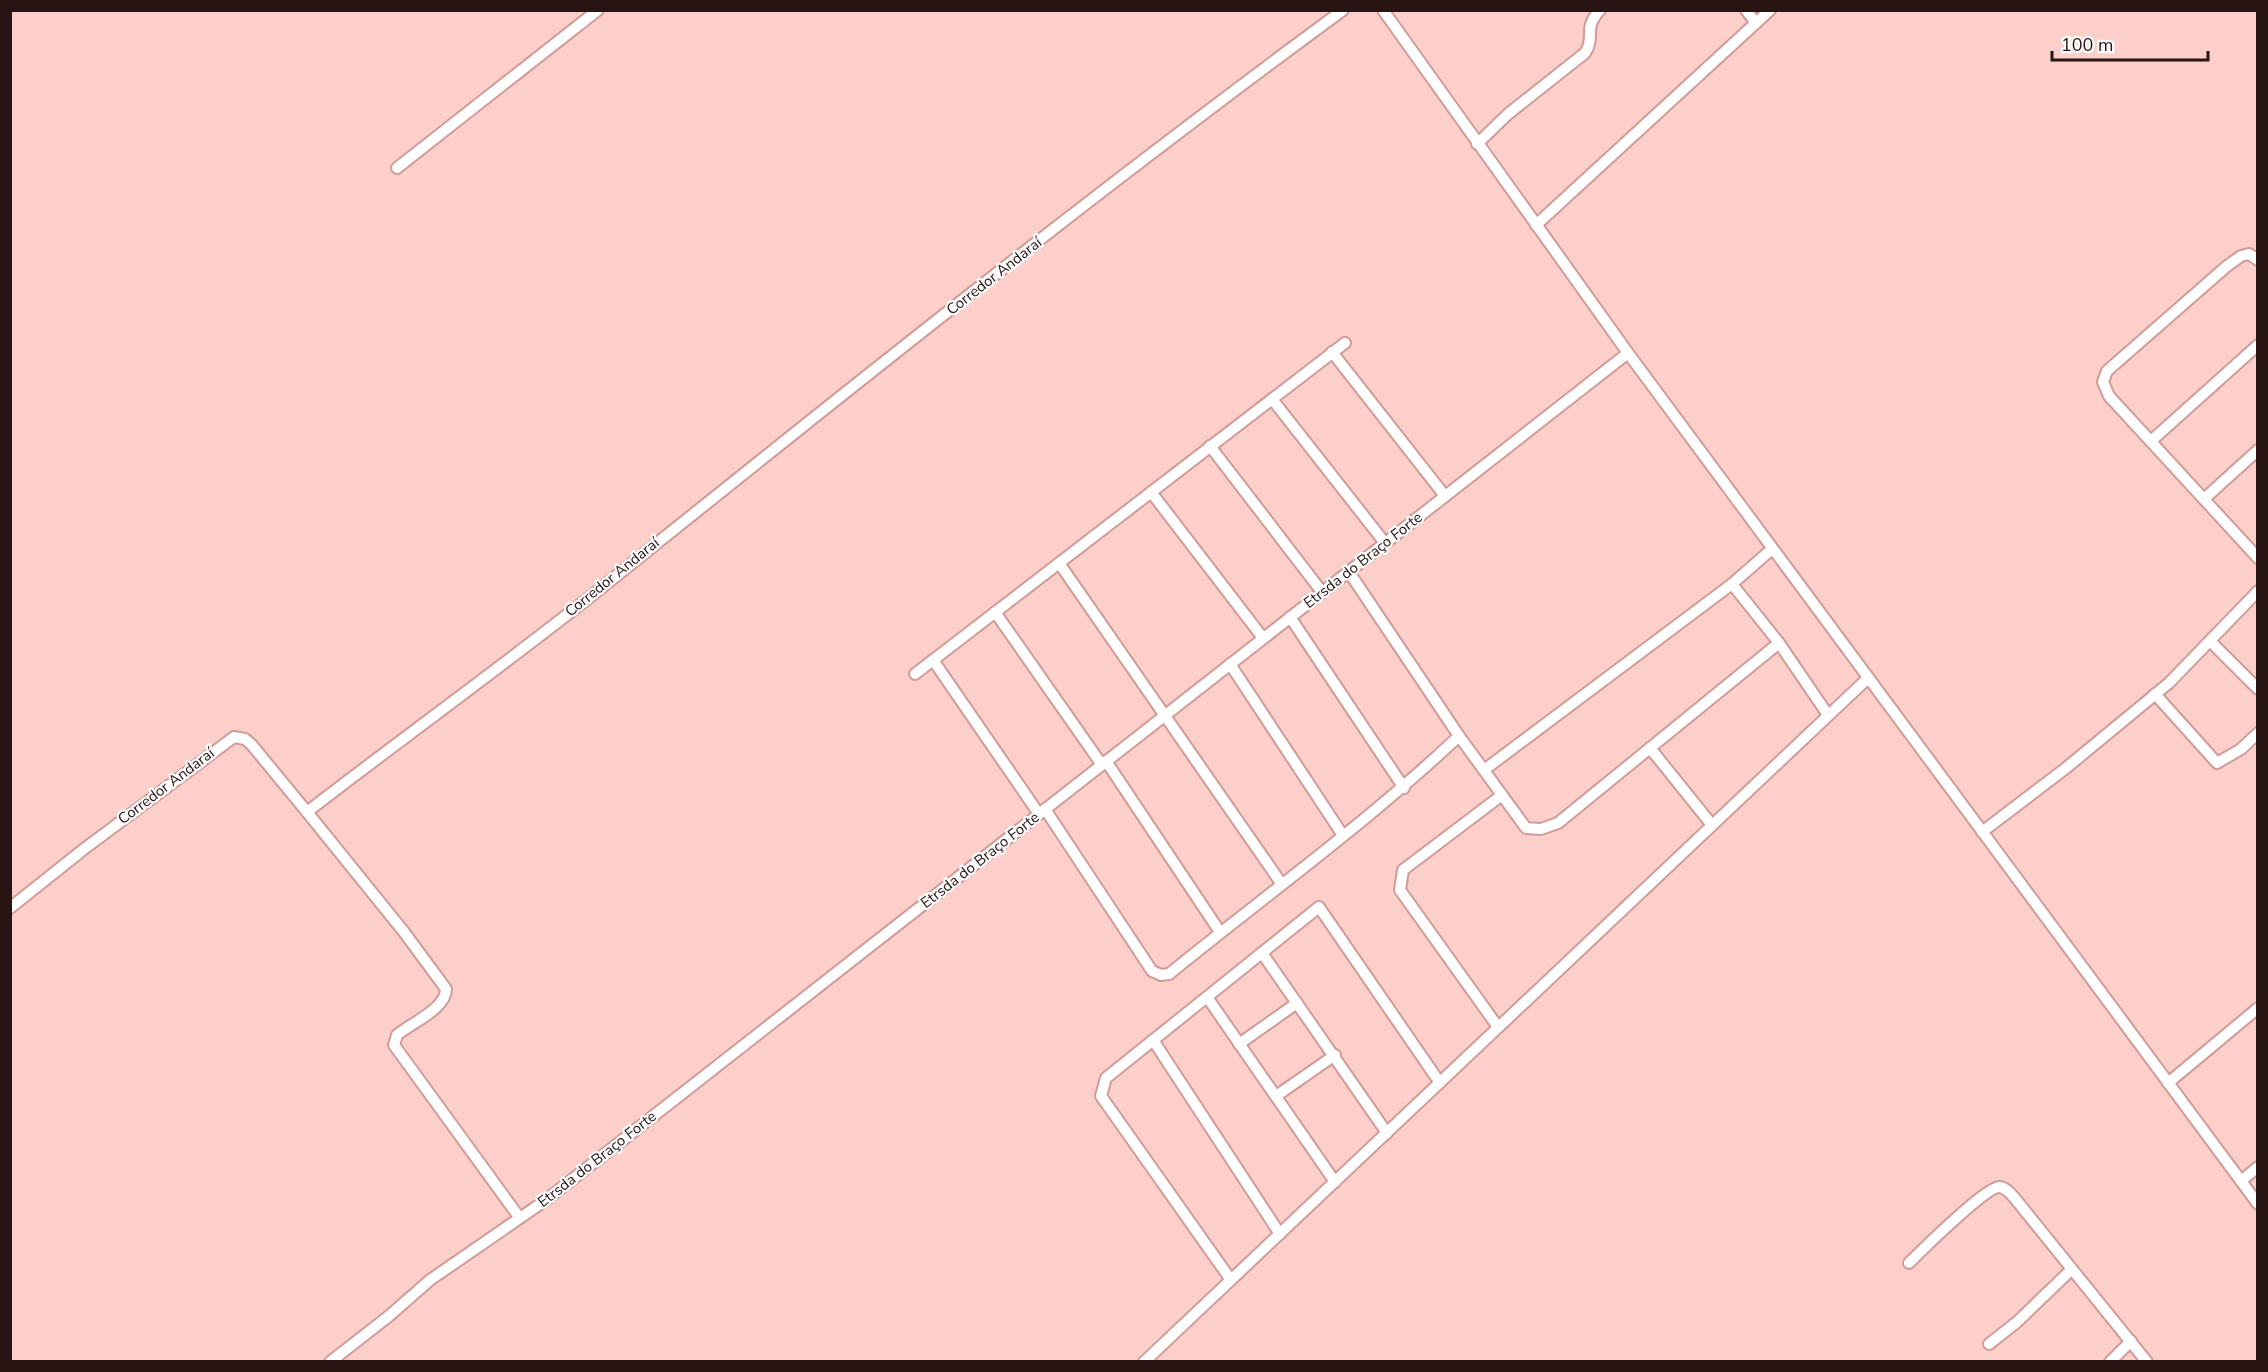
<svg xmlns="http://www.w3.org/2000/svg" width="2268" height="1372" font-family="'Nunito Sans',sans-serif">
<rect width="100%" height="100%" fill="#fccfcb"/>
<g fill="none" stroke-linecap="round" stroke-linejoin="round">
<g stroke="#d19b97" stroke-width="14">
<g id="street">
<polyline points="1383,10 1628,353 2258,1204"/>
<polyline points="1746,10 1756,23"/>
<path d="M 1477,144 L 1508,114 L 1585,53 C 1596,37 1582,29 1600,10"/>
<polyline points="397,168 598,10"/>
<polyline points="1536,225 1770,10"/>
<polyline points="2258,260 2249,254 2241,256 2227,266 2107,371 2103,382 2109,396 2258,558"/>
<polyline points="1332,352 1445,496"/>
<polyline points="1272,399 1385,543"/>
<polyline points="2151,441 2258,345"/>
<polyline points="1210,446 1322,592"/>
<polyline points="1151,492 1263,638"/>
<polyline points="2204,499 2258,450"/>
<polyline points="1059,563 1281,883"/>
<polyline points="1732,584 1779,643 1828,715"/>
<polyline points="995,612 1102,765"/>
<polyline points="1290,617 1404,788"/>
<polyline points="2210,641 2258,689"/>
<polyline points="933,660 1039,814"/>
<polyline points="1230,664 1342,834"/>
<polyline points="915,674 1345,343"/>
<polyline points="2155,694 2217,763 2241,749 2258,733"/>
<polyline points="1459,736 1526,828 1541,829 1558,823 1779,643"/>
<polyline points="1650,748 1712,825"/>
<polyline points="1106,761 1220,932"/>
<polyline points="1484,770 1732,584 1772,549"/>
<path d="M 1045,809 L 1152,971 L 1161,975 L 1169,974 C 1265,896 1369,821 1459,736 L 1349,572"/>
<path d="M 307,812 L 404,932 L 446,989 C 446,1009 411,1023 397,1035 L 394,1045 L 519,1217"/>
<polyline points="1982,832 2066,768 2169,683 2258,591"/>
<path d="M 10,908 L 84,849 L 234,737 L 245,739 L 251,744 L 307,812 C 404,737 504,665 600,589 C 845,392 1090,196 1343,10"/>
<polyline points="1262,953 1387,1133"/>
<polyline points="1207,997 1335,1182"/>
<polyline points="1498,1027 1400,890 1403,870 1502,795"/>
<polyline points="1153,1040 1280,1234"/>
<polyline points="1239,1044 1297,1003"/>
<polyline points="2168,1083 2258,1008"/>
<polyline points="1276,1096 1335,1055"/>
<polyline points="2241,1181 2258,1167"/>
<path d="M 1909,1263 C 1922,1250 1986,1187 1999,1187 C 2006,1187 2012,1195 2017,1201 L 2147,1362"/>
<polyline points="1231,1280 1101,1096 1106,1078 1319,907 1440,1083"/>
<polyline points="1989,1344 2017,1322 2071,1270"/>
<polyline points="330,1362 389,1316 430,1280 546,1200 1628,353"/>
<polyline points="1144,1362 1867,679"/>
<polyline points="2110,1362 2131,1341"/>
</g>
</g>
<use href="#street" stroke="#fff" stroke-width="10"/>
</g>
<g text-anchor="middle" stroke-width="4.5" stroke-linejoin="round" paint-order="stroke">
<g font-size="15" fill="#271413" stroke="#fcfcfc">
<text transform="translate(994 276) rotate(-38)" y="5">Corredor Andaraí</text>
<text transform="translate(1363 560) rotate(-38)" y="5">Etrsda do Braço Forte</text>
<text transform="translate(612 577) rotate(-39)" y="5">Corredor Andaraí</text>
<text transform="translate(166 786) rotate(-37)" y="5">Corredor Andaraí</text>
<text transform="translate(980 860) rotate(-38)" y="5">Etrsda do Braço Forte</text>
<text transform="translate(597 1159) rotate(-38)" y="5">Etrsda do Braço Forte</text>
</g>
</g>
<rect width="2268" height="1372" fill="none" stroke="#271413" stroke-width="24"/>
<path d="M2052 51v9h156v-9" fill="none" stroke="#271413" stroke-width="3"/>
<text x="2061" y="51" font-size="18" fill="#271413" stroke="#fcfcfc" stroke-width="4.5" paint-order="stroke">100 m</text>
</svg>
